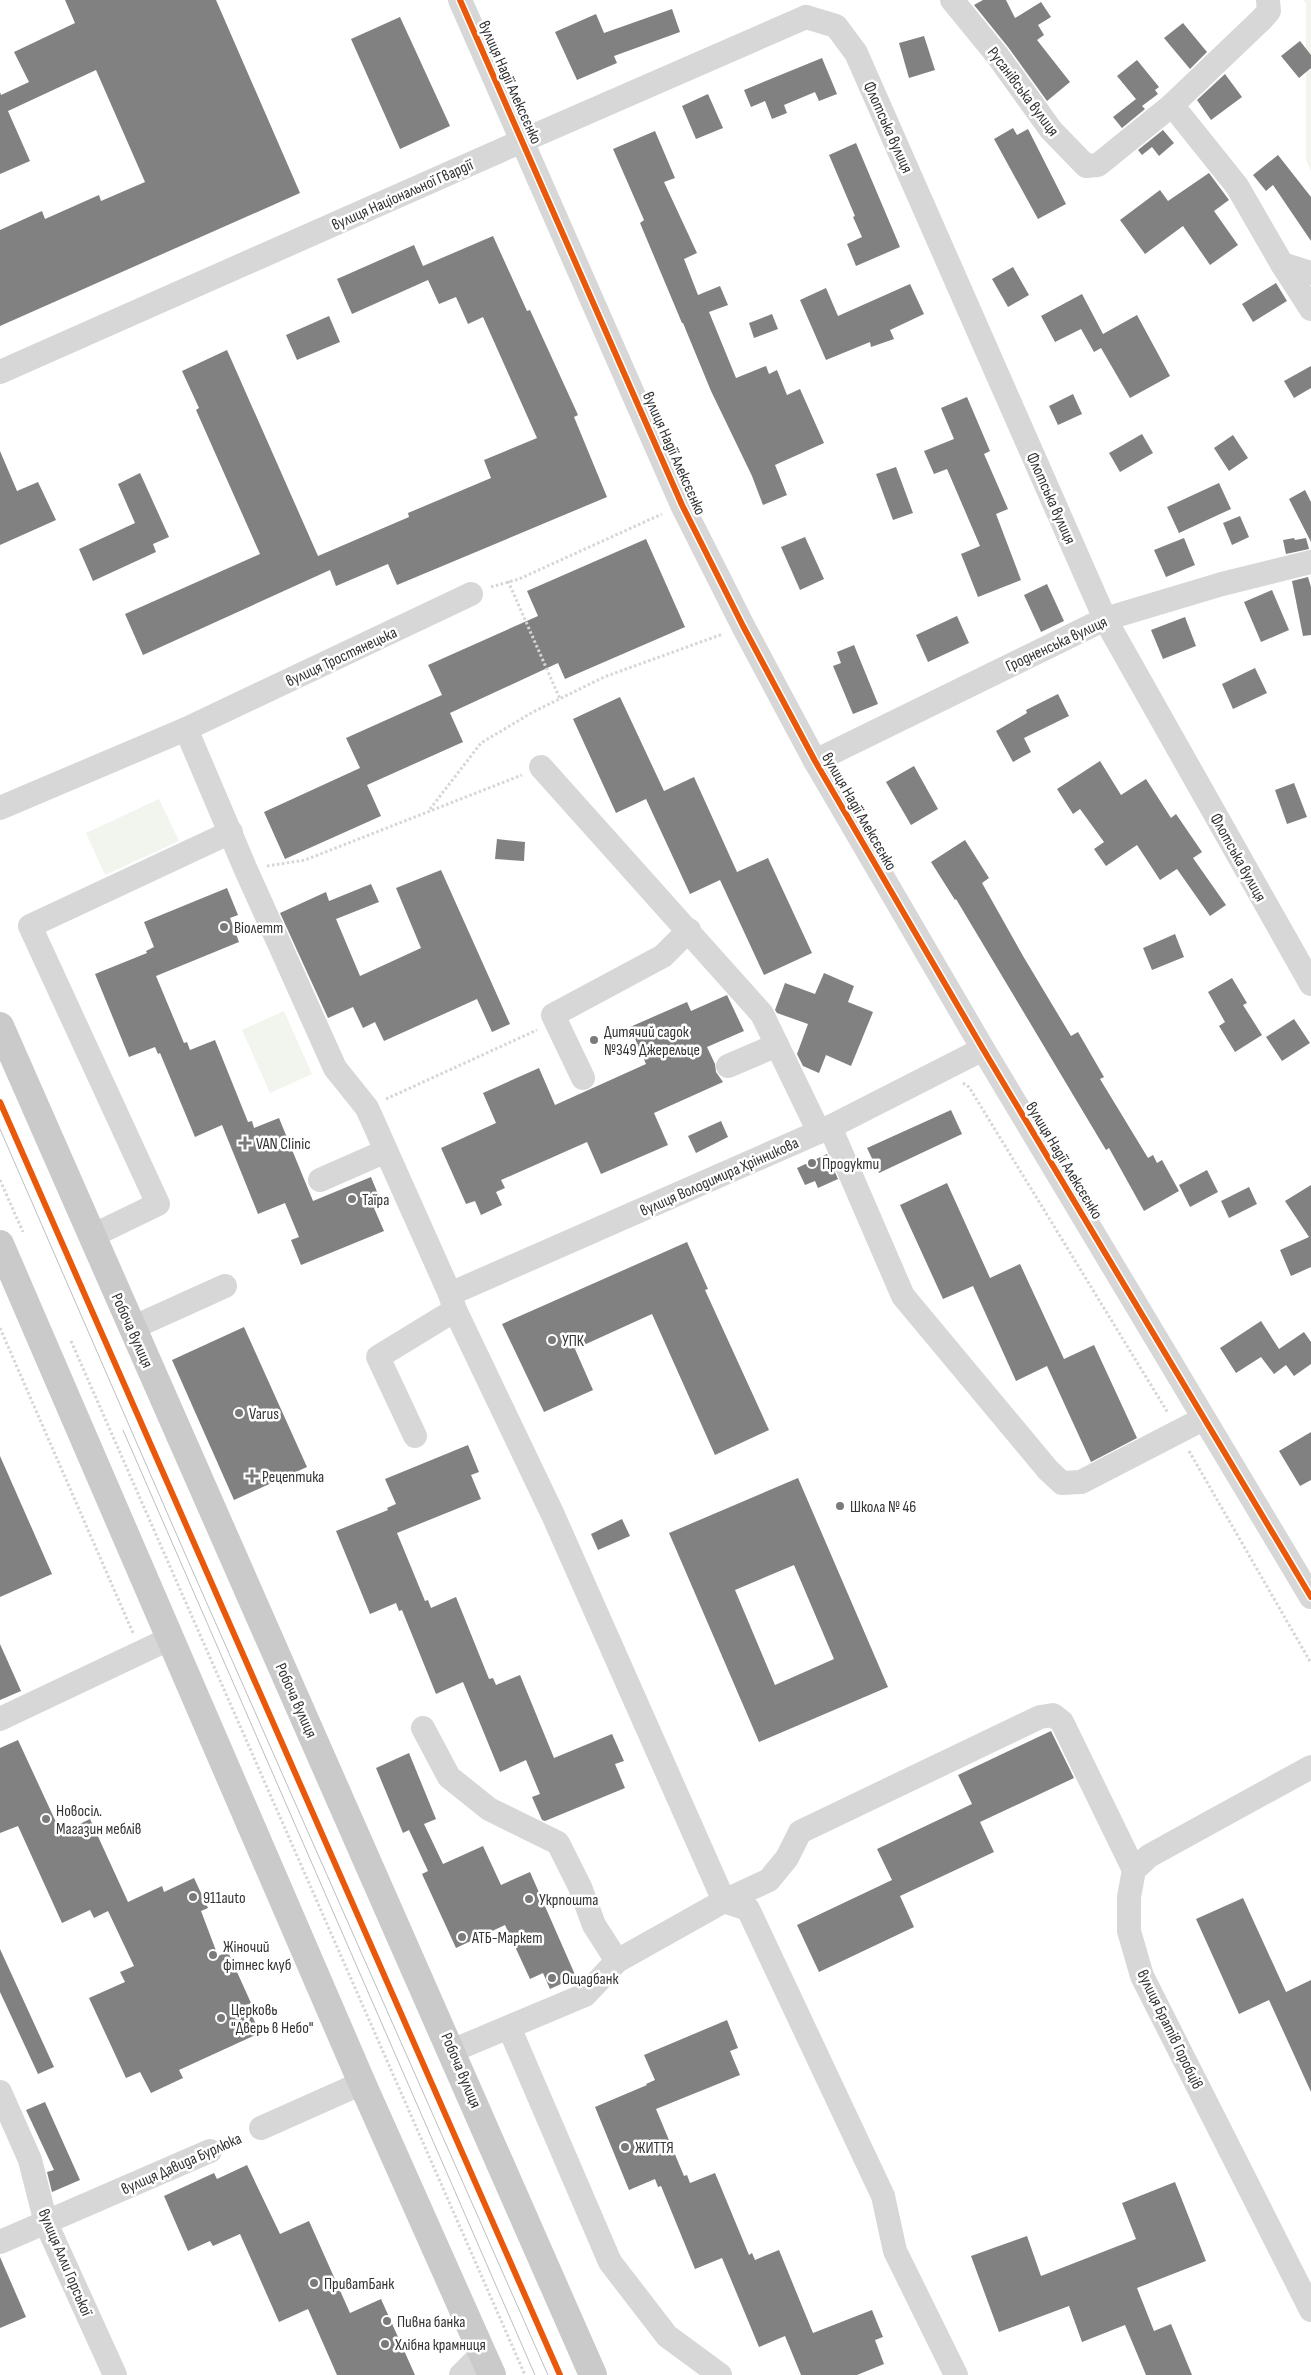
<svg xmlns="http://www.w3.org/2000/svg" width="1311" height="2375" font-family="'Sofia Sans Condensed',sans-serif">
<rect width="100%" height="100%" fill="#fff"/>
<g fill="#f1f5ed">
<polygon points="1303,0 1311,0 1311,171 1306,160 1306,3"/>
<polygon points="159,799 179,841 105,875 86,833"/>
<polygon points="284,1011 312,1074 270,1093 242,1030"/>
</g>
<g fill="#818181" fill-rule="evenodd">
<polygon points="65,0 216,0 300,193 0,326 0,230 42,211 45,219 99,195 101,201 145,182 96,70 8,111 30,161 0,174 0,92 1,95 29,82 14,52 75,23"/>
<polygon points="983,0 1006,0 1015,18 1041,2 1051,17 1038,25 1044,35 1037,40 1070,82 1047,101 1008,47 974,5"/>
<polygon points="672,9 680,32 614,56 617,63 577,80 555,32 596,14 604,33"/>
<polygon points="400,17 450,126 400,149 351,39"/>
<polygon points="1183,23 1207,52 1190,69 1164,38"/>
<polygon points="924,36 935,70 909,78 899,43"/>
<polygon points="1300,41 1311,55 1311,68 1299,78 1281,56"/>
<polygon points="822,58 837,94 819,101 815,92 784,105 787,113 772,119 765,101 751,107 744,90"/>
<polygon points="1137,60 1159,87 1155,90 1158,94 1142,106 1145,109 1122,128 1113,117 1136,99 1140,104 1117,76"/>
<polygon points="1225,74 1242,97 1211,120 1197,100"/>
<polygon points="708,94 723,128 696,139 682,106"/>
<polygon points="1013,128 1017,135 1028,129 1066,204 1038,219 994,139"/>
<polygon points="1163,130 1174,143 1159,156 1152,147 1142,155 1138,150"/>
<polygon points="655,131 675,178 664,182 697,253 684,259 698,295 720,286 728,305 709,312 736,378 766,366 769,374 777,370 787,395 800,389 824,443 775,465 787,495 763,505 752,476 711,391 683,323 682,323 640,223 644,220 613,149"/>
<polygon points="856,143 900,247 856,266 847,244 862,237 853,217 855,216 829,155"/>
<polygon points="1278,155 1311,197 1311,241 1273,185 1266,191 1253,175"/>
<polygon points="1209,173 1229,200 1214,211 1238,245 1210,265 1183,226 1145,254 1120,220 1160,190 1168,201"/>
<polygon points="493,236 527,311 530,310 578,415 574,417 607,497 397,585 388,564 336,586 330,570 143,655 125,614 260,554 196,410 199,408 182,371 227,350 318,556 409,517 408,513 491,478 484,460 537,438 483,317 468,324 456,297 439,304 428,280 352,314 337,279 414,245 423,266"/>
<polygon points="1013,267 1029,295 1008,307 992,279"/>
<polygon points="1276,283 1287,301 1253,322 1242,304"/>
<polygon points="910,284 924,314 890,330 894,339 871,347 870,342 826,360 800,300 826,288 838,316"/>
<polygon points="1082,294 1103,334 1137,315 1170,376 1130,398 1101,348 1094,352 1081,329 1055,342 1041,316"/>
<polygon points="772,314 778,329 754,338 749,323"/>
<polygon points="329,316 340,342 297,360 286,335"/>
<polygon points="1311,366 1311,388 1294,398 1284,381"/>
<polygon points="1073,394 1082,414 1058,425 1049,406"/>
<polygon points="967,397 990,451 984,454 1008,509 996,514 1021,580 978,597 961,554 980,546 947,469 934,474 924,451 954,439 941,408"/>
<polygon points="1142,434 1153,453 1120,472 1109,453"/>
<polygon points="1233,435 1248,458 1229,471 1214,448"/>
<polygon points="0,451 17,491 38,482 56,520 0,545"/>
<polygon points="896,467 913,513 893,520 876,474"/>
<polygon points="140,473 169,537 153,544 156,552 93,581 79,549 135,523 118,484"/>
<polygon points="1219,483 1231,509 1179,533 1167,507"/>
<polygon points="1305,490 1311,502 1311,542 1289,499"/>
<polygon points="1240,516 1249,537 1232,545 1223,523"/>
<polygon points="805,537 824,579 800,590 781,547"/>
<polygon points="1184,538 1195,565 1166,577 1154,550"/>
<polygon points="1294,538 1295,540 1306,538 1309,549 1286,554 1283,540"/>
<polygon points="646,539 685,627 565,679 558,663 450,713 463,742 367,785 381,816 285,859 264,812 360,768 346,738 442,695 428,665 538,616 527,591"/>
<polygon points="1308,577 1311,587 1311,635 1303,636 1292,581"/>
<polygon points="1047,584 1064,621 1041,632 1024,595"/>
<polygon points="1272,590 1289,630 1261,642 1244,602"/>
<polygon points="957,616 969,643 928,662 916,635"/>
<polygon points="1185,617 1196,646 1163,659 1151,630"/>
<polygon points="854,645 878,704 853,714 833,666 841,663 837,652"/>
<polygon points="1255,668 1267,693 1233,709 1222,684"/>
<polygon points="1058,694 1069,716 1024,738 1031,752 1013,762 996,731 1027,713 1026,710"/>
<polygon points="620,697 664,791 694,777 737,872 768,858 812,953 764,975 720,880 690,894 646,799 616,813 573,719"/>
<polygon points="1100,761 1121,795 1146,779 1171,818 1176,814 1202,852 1193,858 1226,905 1210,916 1177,869 1160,880 1137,845 1106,866 1094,849 1104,842 1080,809 1073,814 1057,789"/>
<polygon points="914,766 938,809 911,825 886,782"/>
<polygon points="1294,783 1307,817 1287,824 1275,790"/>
<polygon points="497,839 525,842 524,861 495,859"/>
<polygon points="965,840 989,878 982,883 1023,956 1071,1036 1078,1032 1104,1077 1100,1079 1148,1158 1153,1155 1157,1163 1162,1160 1179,1191 1144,1211 1109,1148 1106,1150 956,899 955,900 931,862"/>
<polygon points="441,870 510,1024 492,1032 477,999 384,1041 375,1022 363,1028 353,1007 328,1018 280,913 326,892 329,901 371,884 379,902 336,919 360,976 421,948 396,888"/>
<polygon points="227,888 238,915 230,918 239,942 156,976 184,1043 187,1042 190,1050 215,1040 248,1122 252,1121 254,1128 279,1118 313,1201 371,1177 382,1204 374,1208 384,1231 301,1265 291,1240 299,1237 285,1203 258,1214 222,1125 195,1137 160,1053 158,1054 155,1047 129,1057 95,974 147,953 146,951 154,947 144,922"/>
<polygon points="1175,934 1184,957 1152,970 1143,948"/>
<polygon points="824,973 854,986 848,1002 873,1012 851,1066 826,1055 819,1073 803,1066 797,1054 808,1024 777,1013 775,1010 785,983 815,994"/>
<polygon points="1232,978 1247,1003 1243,1005 1262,1035 1235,1052 1219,1026 1225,1022 1208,992"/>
<polygon points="727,995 744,1031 707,1047 715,1064 716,1072 723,1082 654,1113 668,1145 601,1174 587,1142 501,1180 505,1188 496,1192 502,1205 481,1215 475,1201 466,1204 441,1148 496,1123 483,1093 539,1068 555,1105 646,1064 630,1027 687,1002 691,1011"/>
<polygon points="1294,1019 1310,1043 1282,1061 1266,1037"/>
<polygon points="951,1110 962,1134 879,1173 867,1148"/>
<polygon points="721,1121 728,1137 696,1153 688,1136"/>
<polygon points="827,1154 838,1179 818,1188 815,1181 805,1185 797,1168"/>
<polygon points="1207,1170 1218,1192 1190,1207 1179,1185"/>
<polygon points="947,1183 990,1278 1020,1264 1064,1359 1094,1345 1137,1438 1091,1462 1047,1366 1016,1381 973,1286 943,1299 900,1205"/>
<polygon points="1311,1185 1311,1267 1291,1276 1280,1250 1309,1237 1285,1201"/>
<polygon points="1249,1187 1257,1204 1229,1218 1221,1201"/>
<polygon points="687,1242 708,1289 705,1290 769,1430 715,1455 652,1314 575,1349 593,1390 544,1412 502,1324"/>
<polygon points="1261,1321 1279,1349 1304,1332 1311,1342 1311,1364 1294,1376 1286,1365 1274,1374 1261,1357 1236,1373 1220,1348"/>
<polygon points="244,1327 307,1467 234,1500 172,1360"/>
<polygon points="1311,1432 1311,1480 1300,1486 1279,1451"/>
<polygon points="468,1445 479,1472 471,1475 481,1499 397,1533 425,1601 428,1600 431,1608 456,1597 489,1679 493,1678 496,1685 520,1675 554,1758 612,1734 624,1761 615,1764 625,1788 545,1821 542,1820 532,1797 540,1794 526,1760 500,1772 463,1682 436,1694 402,1610 399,1611 396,1603 370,1614 336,1531 388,1510 387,1508 396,1504 385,1479"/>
<polygon points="0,1456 52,1574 0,1597"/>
<path d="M 798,1478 L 888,1687 L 759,1742 L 669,1533 ZM 794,1565 L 834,1659 L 775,1685 L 735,1590 Z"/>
<polygon points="622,1519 630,1536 598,1550 591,1534"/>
<polygon points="0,1644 21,1691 0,1700"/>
<polygon points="1051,1731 1074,1778 980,1822 994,1852 900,1896 914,1927 819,1972 797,1925 892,1880 877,1849 972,1804 958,1775"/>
<polygon points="18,1740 61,1833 90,1819 128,1902 162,1886 164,1892 194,1878 208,1908 201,1911 218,1956 228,1952 251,2003 247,2005 260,2033 179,2070 183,2078 151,2093 140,2072 126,2078 89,1998 125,1982 120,1972 134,1966 108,1911 94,1918 90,1910 62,1923 18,1826 0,1833 0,1748"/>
<polygon points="409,1753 436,1819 424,1824 443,1864 483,1846 501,1885 530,1872 576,1977 550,1989 543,1973 530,1979 505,1925 456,1948 422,1874 428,1871 409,1830 403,1833 376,1768"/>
<polygon points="1243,1898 1286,1992 1311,1980 1311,2092 1269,2000 1239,2014 1196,1919"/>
<polygon points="0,1949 54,2067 38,2074 0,1992"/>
<polygon points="727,2020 738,2048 730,2051 740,2075 656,2109 684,2176 687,2175 690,2183 715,2173 749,2255 752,2253 755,2260 779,2250 813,2333 872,2310 883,2337 875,2340 884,2364 857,2375 801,2375 785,2336 759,2347 722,2258 695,2269 661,2186 658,2187 655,2179 629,2190 595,2107 647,2085 646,2084 655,2080 644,2055"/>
<polygon points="45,2102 80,2180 52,2192 47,2172 54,2170 26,2110"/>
<polygon points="247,2165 280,2234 309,2221 350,2313 381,2299 415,2375 337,2375 308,2309 279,2322 240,2234 213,2246 210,2241 188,2251 164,2196 214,2173 217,2179"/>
<polygon points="1175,2182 1206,2261 1137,2288 1154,2331 1171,2324 1192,2375 1146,2375 1125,2325 1082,2342 1069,2306 999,2332 971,2256 1027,2236 1041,2276 1136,2239 1122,2203"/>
<polygon points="0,2257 26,2317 0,2328"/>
</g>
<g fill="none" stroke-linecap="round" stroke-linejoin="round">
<g stroke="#d6d6d6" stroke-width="3" stroke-dasharray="2.5 2.5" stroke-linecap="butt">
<polyline points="508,581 560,699"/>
<polyline points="491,587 519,579 662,514"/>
<polyline points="430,809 481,743 533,712 604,677 723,634"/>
<polyline points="267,866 305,860 522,775"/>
<polyline points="963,1083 969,1087 1168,1413"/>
<polyline points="386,1099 537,1030"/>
<polyline points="0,1180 23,1232"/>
<polyline points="0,1328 133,1633"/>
<polyline points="71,1341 525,2375"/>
<polyline points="1189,1451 1311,1663"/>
<polyline points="229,2142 241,2137"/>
</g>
<g stroke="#d7d7d7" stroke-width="24">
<polyline points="460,0 682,505 743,626 815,761 983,1049 1311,1597"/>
<polyline points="952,0 997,55 1051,130 1086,166 1098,165 1172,105 1237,186 1282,264 1311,309"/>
<polyline points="806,17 836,26 856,53 1105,619 1311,984"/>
<polyline points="1172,105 1262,19 1269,11 1268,0"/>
<polyline points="1282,264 1311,273"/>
<polyline points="0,372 522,141 806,17"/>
<polyline points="186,729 246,870 335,1068 367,1108 450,1294 455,1310 553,1515 724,1901 748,1909 883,2196 895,2251 956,2375"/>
<polyline points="815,761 1105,619 1222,584 1311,562"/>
<polyline points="541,767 762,1014 819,1132"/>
<polyline points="0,808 186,729 471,594"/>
<polyline points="728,1066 777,1045"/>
<polyline points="583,1078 553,1015 663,956 689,930"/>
<polyline points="830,1127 903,1296 1048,1470 1062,1483 1081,1482 1203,1419"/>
<polyline points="320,1180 386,1151"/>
<polyline points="92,1236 158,1204 30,926 231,832"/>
<polyline points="450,1294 830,1127 983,1049"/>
<polyline points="132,1328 225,1286"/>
<polyline points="415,1436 378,1357 455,1310"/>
<polyline points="0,1719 171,1638"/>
<polyline points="423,1728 449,1777 489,1809 558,1843 580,1887 594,1925 617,1961"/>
<polyline points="1311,1767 1149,1856 1134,1870 1129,1897 1129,1931 1142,1976 1311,2310"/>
<polyline points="509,2027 610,2262 667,2336 720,2375"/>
<polyline points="454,2050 585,1995 617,1961 724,1901 769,1880 787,1858 800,1832 1040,1717 1053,1715 1062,1722 1134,1870"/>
<polyline points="0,2092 30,2160 46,2223 115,2375"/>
<polyline points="261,2128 362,2083"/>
<polyline points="0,2242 210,2151"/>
<polyline points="461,2375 483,2353"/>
</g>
<g stroke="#cacaca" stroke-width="28">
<path d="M 0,1026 C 198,1476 399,1924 593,2375"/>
<polyline points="0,1244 362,2083 492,2375"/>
</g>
<g stroke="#bebebe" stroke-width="1">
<polyline points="0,1129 186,1556 548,2375"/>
<polyline points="123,1430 535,2375"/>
</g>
<g stroke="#fff" stroke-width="9">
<g id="cycleway">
<polyline points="460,0 682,505 743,626 815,761 983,1049 1311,1597"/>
<polyline points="0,1102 560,2375"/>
</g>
</g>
<use href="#cycleway" stroke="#e8590c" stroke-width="6"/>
</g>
<g fill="#7a7a7a" stroke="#fff" stroke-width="2">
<circle cx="224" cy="927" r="5"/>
<circle cx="594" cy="1040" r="5"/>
<path d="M242.5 1135.5h5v5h5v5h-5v5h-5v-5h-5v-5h5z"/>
<circle cx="812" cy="1163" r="5"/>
<circle cx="352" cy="1199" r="5"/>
<circle cx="552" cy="1340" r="5"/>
<circle cx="239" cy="1413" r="5"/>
<path d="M249.5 1468.5h5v5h5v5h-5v5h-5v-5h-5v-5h5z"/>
<circle cx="840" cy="1506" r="5"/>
<circle cx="46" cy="1819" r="5"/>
<circle cx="193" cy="1897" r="5"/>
<circle cx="529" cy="1899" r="5"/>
<circle cx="462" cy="1937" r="5"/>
<circle cx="213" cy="1955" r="5"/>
<circle cx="552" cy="1978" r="5"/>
<circle cx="221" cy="2018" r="5"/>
<circle cx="625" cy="2147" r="5"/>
<circle cx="314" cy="2283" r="5"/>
<circle cx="387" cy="2321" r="5"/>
<circle cx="385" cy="2344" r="5"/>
</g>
<g text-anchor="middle" stroke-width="5" stroke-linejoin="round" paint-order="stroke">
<g font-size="16" fill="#333" stroke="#fff">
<text transform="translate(511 82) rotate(66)" y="6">вулиця Надії Алексєєнко</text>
<text transform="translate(1024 91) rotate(53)" y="6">Русанівська вулиця</text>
<text transform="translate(889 127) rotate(66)" y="6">Флотська вулиця</text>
<text transform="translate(402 194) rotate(-24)" y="6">вулиця Національної Гвардії</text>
<text transform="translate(675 453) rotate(66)" y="6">вулиця Надії Алексєєнко</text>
<text transform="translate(1052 498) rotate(66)" y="6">Флотська вулиця</text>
<text transform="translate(1056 643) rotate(-25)" y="6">Гродненська вулиця</text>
<text transform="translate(341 656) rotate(-25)" y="6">вулиця Тростянецька</text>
<text transform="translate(860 811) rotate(60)" y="6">вулиця Надії Алексєєнко</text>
<text transform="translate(1239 857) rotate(61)" y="6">Флотська вулиця</text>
<text transform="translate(1065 1160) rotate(59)" y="6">вулиця Надії Алексєєнко</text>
<text transform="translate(719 1176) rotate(-24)" y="6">вулиця Володимира Хрінникова</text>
<text transform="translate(133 1330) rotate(66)" y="6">Робоча вулиця</text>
<text transform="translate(297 1700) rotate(66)" y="6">Робоча вулиця</text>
<text transform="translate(1171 2029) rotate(64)" y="6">вулиця Братів Горобців</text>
<text transform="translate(462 2070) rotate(67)" y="6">Робоча вулиця</text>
<text transform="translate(181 2163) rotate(-24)" y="6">вулиця Давида Бурлюка</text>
<text transform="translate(66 2262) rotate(67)" y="6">вулиця Алли Горської</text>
</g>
<g font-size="16" fill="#333" stroke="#fff" text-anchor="start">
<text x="234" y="933">Віолетт</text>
<text x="604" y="1037">Дитячий садок<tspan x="604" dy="18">№349 Джерельце</tspan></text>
<text x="256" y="1149">VAN Clinic</text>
<text x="822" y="1169">Продукти</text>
<text x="362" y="1205">Таїра</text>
<text x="562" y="1346">УПК</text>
<text x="249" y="1419">Varus</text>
<text x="262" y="1482">Рецептика</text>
<text x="850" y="1512">Школа № 46</text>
<text x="56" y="1816">Новосіл.<tspan x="56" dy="18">Магазин меблів</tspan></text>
<text x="203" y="1903">911auto</text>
<text x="539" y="1905">Укрпошта</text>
<text x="472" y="1943">АТБ-Маркет</text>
<text x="223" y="1952">Жіночий<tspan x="223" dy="18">фітнес клуб</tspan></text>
<text x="562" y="1984">Ощадбанк</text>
<text x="231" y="2015">Церковь<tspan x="231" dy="18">"Дверь в Небо"</tspan></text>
<text x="635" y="2153">ЖИТТЯ</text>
<text x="324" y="2289">ПриватБанк</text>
<text x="397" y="2327">Пивна банка</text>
<text x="395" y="2350">Хлібна крамниця</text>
</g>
</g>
</svg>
